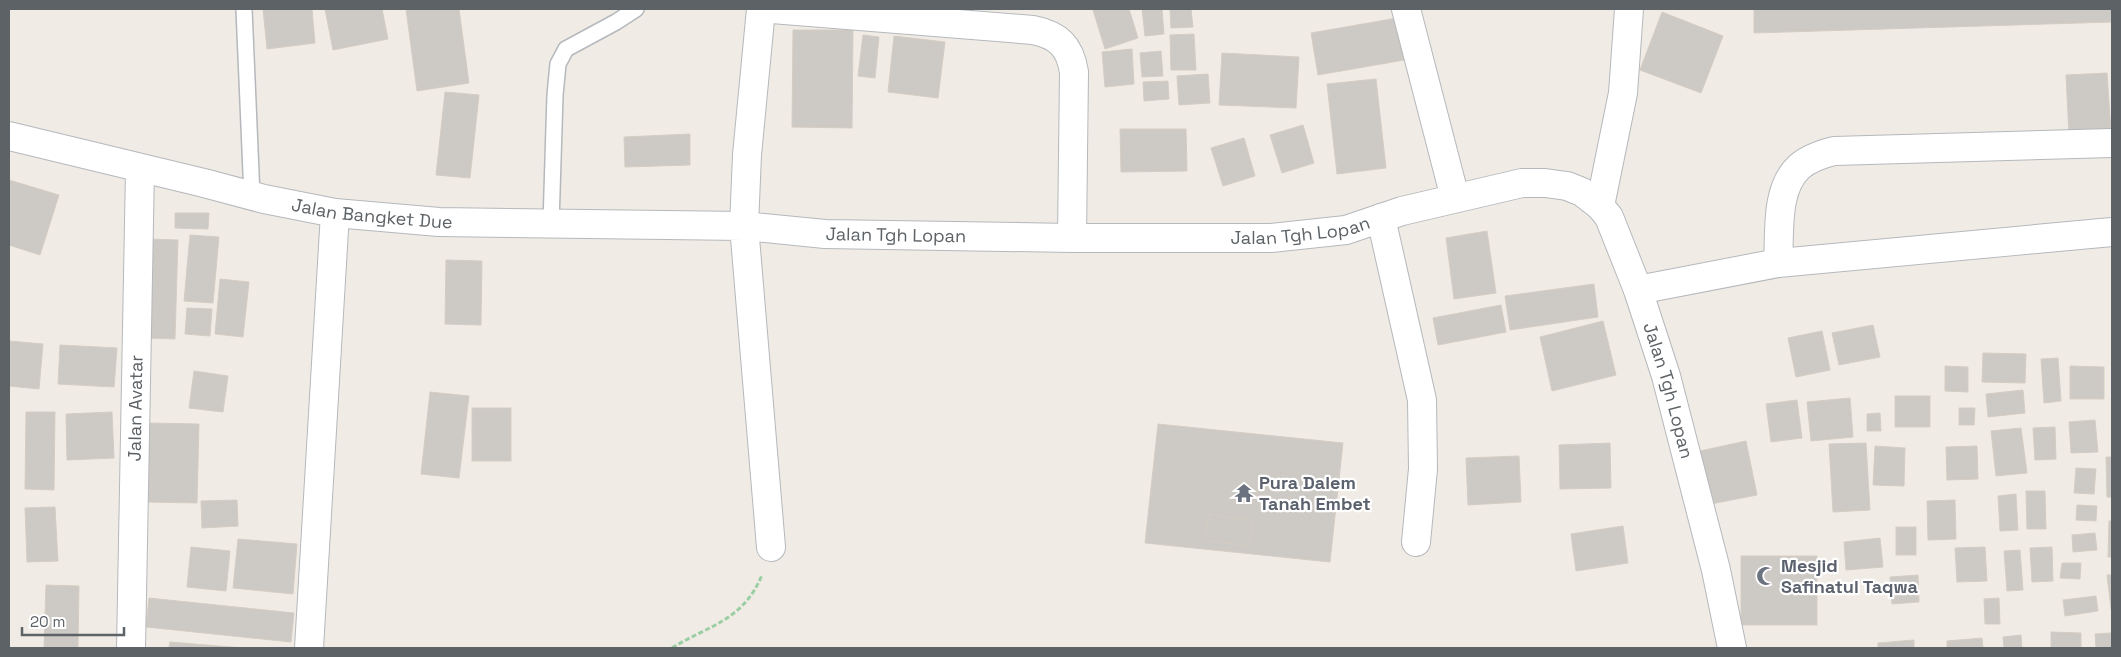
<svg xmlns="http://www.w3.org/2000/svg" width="2121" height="657" font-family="'Space Grotesk',sans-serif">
<rect width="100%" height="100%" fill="#f0ece5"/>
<g fill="#cdc9c4" stroke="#d5cdc3">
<polygon points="263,9 312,9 315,43 267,49"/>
<polygon points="325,9 382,9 388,39 333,50"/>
<polygon points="406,9 459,9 469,83 417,91"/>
<polygon points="1099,9 1129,9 1138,38 1105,49 1093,10"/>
<polygon points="1142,9 1162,9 1164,34 1145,36"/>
<polygon points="1170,9 1191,9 1193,27 1171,28"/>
<polygon points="1754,9 2112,9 2112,22 1754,33"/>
<polygon points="1662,12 1723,36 1701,93 1640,70"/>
<polygon points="1403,17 1410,59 1318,75 1311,33"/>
<polygon points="793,30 853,30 852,128 792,127"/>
<polygon points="1194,34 1196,70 1171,70 1170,35"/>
<polygon points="863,35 879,37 875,78 858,76"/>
<polygon points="894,36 945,42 938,98 888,92"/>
<polygon points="1132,49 1134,84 1105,87 1102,52"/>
<polygon points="1161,51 1163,76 1142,77 1140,53"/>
<polygon points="1222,53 1299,57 1296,108 1219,105"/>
<polygon points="2107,73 2111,132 2069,135 2066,75"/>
<polygon points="1208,74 1210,103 1179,105 1177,76"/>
<polygon points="1376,79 1386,168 1337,174 1327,84"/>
<polygon points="1168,81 1169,99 1144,101 1143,82"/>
<polygon points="445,92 479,95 470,178 436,175"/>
<polygon points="1303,125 1314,163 1282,173 1270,135"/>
<polygon points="1120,129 1186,129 1187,171 1121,172"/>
<polygon points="690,134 690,165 625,167 624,137"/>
<polygon points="1244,138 1255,176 1223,186 1211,148"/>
<polygon points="9,180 59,195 40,255 9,245"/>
<polygon points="175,213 209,213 208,229 175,228"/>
<polygon points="1487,231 1496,293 1454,299 1446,238"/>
<polygon points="190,235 219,237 213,303 184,301"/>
<polygon points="149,239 178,240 175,339 146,338"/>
<polygon points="446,260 482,261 481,325 445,324"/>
<polygon points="220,279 249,282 243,337 215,334"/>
<polygon points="1594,284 1598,317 1510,330 1505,296"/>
<polygon points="1501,305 1506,332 1438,345 1433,318"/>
<polygon points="187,308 212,309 210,336 185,334"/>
<polygon points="1603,321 1616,375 1552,391 1540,337"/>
<polygon points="1873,325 1880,357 1839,365 1832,333"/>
<polygon points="1822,331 1830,370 1796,377 1788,338"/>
<polygon points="9,341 43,344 39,389 9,386"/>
<polygon points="60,345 117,348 114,387 58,384"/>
<polygon points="1983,353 2026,354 2025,383 1982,382"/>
<polygon points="2058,358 2061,401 2044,403 2041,359"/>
<polygon points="1945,366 1968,367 1968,392 1945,391"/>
<polygon points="2070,366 2104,367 2104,399 2070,399"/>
<polygon points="194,371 228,376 223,412 189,408"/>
<polygon points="2023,390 2025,413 1988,417 1986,394"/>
<polygon points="430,392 469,396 459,478 421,474"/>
<rect x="1895" y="396" width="35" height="31"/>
<polygon points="1850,398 1853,437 1811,441 1807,402"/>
<polygon points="1797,400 1802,438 1771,442 1766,404"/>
<rect x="472" y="408" width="39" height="53"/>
<polygon points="1959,408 1975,408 1974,425 1959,425"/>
<polygon points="26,412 55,412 54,490 25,489"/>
<polygon points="112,412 114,458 67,460 66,414"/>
<polygon points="1880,413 1881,431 1867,431 1867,414"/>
<polygon points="2095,420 2098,452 2071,453 2069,422"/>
<polygon points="149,423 199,424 197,503 147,502"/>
<polygon points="1158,424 1343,443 1330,562 1145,543"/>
<polygon points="2055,427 2056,459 2035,460 2033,428"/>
<polygon points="2021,428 2027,473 1996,476 1991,431"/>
<polygon points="1746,441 1757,495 1711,504 1700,451"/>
<polygon points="1610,443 1611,488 1560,489 1559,445"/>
<polygon points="1866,443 1870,510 1833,512 1829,444"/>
<polygon points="1875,446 1905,448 1904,486 1873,485"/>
<polygon points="1977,446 1978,479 1947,480 1946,447"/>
<polygon points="1519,456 1521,502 1468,505 1466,458"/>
<polygon points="2106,457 2112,457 2112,497 2107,497"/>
<polygon points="2076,468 2096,469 2094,494 2074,493"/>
<polygon points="1259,476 1293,480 1290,502 1256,499"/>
<polygon points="2026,491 2045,491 2046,529 2027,529"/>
<polygon points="2016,494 2018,530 2000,531 1998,496"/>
<polygon points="237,500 238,526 202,528 201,501"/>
<polygon points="1955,500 1956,539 1928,540 1927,501"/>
<polygon points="2077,505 2097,506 2096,521 2076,520"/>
<polygon points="55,507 58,561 27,562 25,508"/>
<polygon points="1209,514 1253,521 1249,546 1205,540"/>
<polygon points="2109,521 2112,521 2112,557 2108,557"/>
<polygon points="1623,526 1628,563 1576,571 1571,534"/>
<rect x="1896" y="527" width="20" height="28"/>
<polygon points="2095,533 2097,550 2073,552 2072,535"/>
<polygon points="1880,538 1883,567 1846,570 1844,542"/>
<polygon points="238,539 297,544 293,594 233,588"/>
<polygon points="191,547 230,551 226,591 187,587"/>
<polygon points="1985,547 1987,581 1957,582 1955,548"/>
<polygon points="2052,547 2053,581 2032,582 2030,548"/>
<polygon points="2020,550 2023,590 2007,591 2004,551"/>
<rect x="1741" y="556" width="76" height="69"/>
<polygon points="2062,563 2081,563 2080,579 2060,578"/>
<polygon points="1918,575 1919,602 1892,604 1890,577"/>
<polygon points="2107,575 2112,575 2112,609 2111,609"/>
<polygon points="46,585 79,586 78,648 44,648"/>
<polygon points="2096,596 2098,611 2065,616 2063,600"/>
<polygon points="149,598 294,613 291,642 146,627"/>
<polygon points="1999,598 2000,624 1985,624 1984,599"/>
<polygon points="2051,632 2081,633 2081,648 2051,648"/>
<polygon points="2112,633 2112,648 2096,648 2095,634"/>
<polygon points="2021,635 2022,648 2004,648 2003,637"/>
<polygon points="1982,638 1983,648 1947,648 1947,641"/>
<polygon points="1914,640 1914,648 1878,648 1878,643"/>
<polygon points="170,642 244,648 169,648"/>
</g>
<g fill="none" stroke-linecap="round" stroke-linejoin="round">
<g stroke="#b5b8bc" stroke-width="18">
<g id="service">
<polyline points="244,9 252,196"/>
<polyline points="551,224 555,95 558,64 566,49 616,22 636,9"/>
</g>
</g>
<g stroke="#b5b8bc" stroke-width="30">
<g id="minor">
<path d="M 772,9 L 1033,30 C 1058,35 1070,46 1074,72 L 1072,238"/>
<polyline points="1406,9 1455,198"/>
<path id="s1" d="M 9,136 L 204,183 L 264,199 L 335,213 L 439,222 L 744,226 L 771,547"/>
<polyline points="1600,206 1623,93 1629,9"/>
<polyline points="1381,218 1422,400 1423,469 1416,542"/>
<path d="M 1778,263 C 1780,233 1775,189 1799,167 C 1809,158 1822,154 1834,151 L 2112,143"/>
<polyline points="1638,290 1778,263 2112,232"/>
<path id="s2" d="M 131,648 L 140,169"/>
<polyline points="309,648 335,213"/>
</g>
</g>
<g stroke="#b5b8bc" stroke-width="30">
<g id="tertiary">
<path id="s3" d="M 761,9 L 747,155 L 744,226 L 825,234 L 1072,238 L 1271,238 L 1346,230 L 1402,211 L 1522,183 L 1545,183 L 1567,186 L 1582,192 L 1600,206 L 1609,217 L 1638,290 L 1666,376 L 1716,570 L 1732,648"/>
</g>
</g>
<path stroke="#9ccea4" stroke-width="3" stroke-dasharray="5 2.5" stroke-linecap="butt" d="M 672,648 C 709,625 743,621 762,575"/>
<use href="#service" stroke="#fff" stroke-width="15"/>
<use href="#minor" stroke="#fff" stroke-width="28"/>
<use href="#tertiary" stroke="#fff" stroke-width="28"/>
</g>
<defs>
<g id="temple-bare" transform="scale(1.5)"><path d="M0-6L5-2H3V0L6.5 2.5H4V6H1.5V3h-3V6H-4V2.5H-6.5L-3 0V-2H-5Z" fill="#6b7280" stroke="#fff" stroke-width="2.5" paint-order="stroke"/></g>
<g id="mosque-bare" transform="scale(1.5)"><path d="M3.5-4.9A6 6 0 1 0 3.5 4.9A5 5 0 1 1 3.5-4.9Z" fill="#6b7280" stroke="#fff" stroke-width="2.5" paint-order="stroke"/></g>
</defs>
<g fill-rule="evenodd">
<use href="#temple-bare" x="1244" y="493"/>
<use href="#mosque-bare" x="1766" y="576"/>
</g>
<g text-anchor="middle" stroke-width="4.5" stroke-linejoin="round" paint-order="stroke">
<g font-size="18" fill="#5d6266" stroke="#fff">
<text dy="6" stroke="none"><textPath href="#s1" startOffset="372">Jalan Bangket Due</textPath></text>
<text dy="6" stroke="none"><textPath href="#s3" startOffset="775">Jalan Tgh Lopan</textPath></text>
<text dy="6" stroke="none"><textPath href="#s3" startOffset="370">Jalan Tgh Lopan</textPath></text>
<text dy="6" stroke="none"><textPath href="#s3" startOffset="1285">Jalan Tgh Lopan</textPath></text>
<text dy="6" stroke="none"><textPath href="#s2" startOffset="240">Jalan Avatar</textPath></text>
</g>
<g font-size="18" font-weight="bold" fill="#5b616d" stroke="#fff" text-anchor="start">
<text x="1259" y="489">Pura Dalem<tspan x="1259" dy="21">Tanah Embet</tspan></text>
<text x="1781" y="572">Mesjid<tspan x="1781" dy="21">Safinatul Taqwa</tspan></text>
</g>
</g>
<rect width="2121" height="657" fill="none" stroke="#5d6266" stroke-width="20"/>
<path d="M22 627v8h102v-8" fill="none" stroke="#5d6266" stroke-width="2.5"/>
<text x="30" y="627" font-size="15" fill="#5d6266" stroke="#ffffff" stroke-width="4" paint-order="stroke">20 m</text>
</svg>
